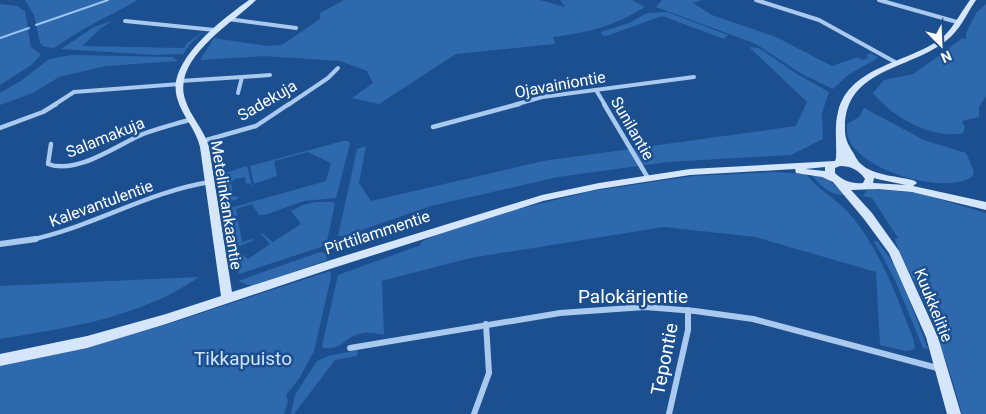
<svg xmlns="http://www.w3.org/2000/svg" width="986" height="414" font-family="Roboto,sans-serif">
<rect width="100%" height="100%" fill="#1b4f8f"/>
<g fill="#2e69ad">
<polygon points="25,0 138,0 80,31 54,48 44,47 40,43 34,15"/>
<path d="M 344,0 L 540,0 L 565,7 L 560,0 L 632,0 L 645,7 C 615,26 587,33 553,37 L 555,44 L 456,54 L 379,104 L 352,98 L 373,83 L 367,71 L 340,61 L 264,56 L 200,60 L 214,38 L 268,46 L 282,45 L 320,19 L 320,13 Z"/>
<polygon points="662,0 702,0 693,3 712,15 776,37 832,66 858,57 862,60 869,58 866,55 871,53 878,58 848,75 833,89 800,73 756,44 656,7"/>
<polygon points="0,4 17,6 25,11 31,47 41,55 30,66 0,85"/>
<path d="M 986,4 L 986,96 L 979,107 L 979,117 L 962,121 L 965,127 L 963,133 C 932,140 892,117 873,93 L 884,80 L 913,74 L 943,53 L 962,38 L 966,39 L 966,33 L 976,13 Z"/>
<polygon points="667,12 728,35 724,39 662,16 609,35 603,36 601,32 629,23 647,13"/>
<polygon points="112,21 100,29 82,46 184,48 187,43 203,32 190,44 183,54 155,55 61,49 94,27"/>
<polygon points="749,47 759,48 797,74 829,92 822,113 823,139 791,155 668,162 558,177 431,206 344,236 338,236 357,149 366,146 359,183 371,201 543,161 796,126 807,102"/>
<polygon points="72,55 172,57 178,61 106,66 59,77 33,93 0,105 0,93 22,80 49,59"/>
<path d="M 864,108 L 924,140 L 966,153 L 974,171 L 972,177 C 943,195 863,171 849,140 C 847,136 847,129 847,124 L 859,117 Z"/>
<polygon points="343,141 348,141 350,144 336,198 304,201 265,215 259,215 252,204 236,209 242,242 253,239 253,241 231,249 224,210 225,208 229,207 230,208 326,181 331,163 308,152 274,161 277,176 254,184 250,166"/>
<polygon points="247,166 252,186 249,183 246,184 245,178 247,177 235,179 231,183 234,197 237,196 238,199 223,203 219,175"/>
<path d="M 775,172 L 806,174 C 817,189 835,198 848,212 C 876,244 891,282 906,320 C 909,329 915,340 915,349 L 906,351 L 880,345 L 876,272 L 755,237 L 664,227 L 470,258 L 382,281 L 384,335 C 375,333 366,331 356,335 C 344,339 342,350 323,348 L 322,346 L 338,275 L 421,245 L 421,242 L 453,228 L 510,211 L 592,191 L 693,176 Z"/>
<path d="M 811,174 L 829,180 L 845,195 C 831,196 819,185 811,174 Z"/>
<path d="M 873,189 L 918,193 L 986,213 L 986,414 L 962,414 C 951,373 937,334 921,295 C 912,276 901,259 895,239 L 898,238 L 872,198 L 863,196 L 866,191 Z"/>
<polygon points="315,202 334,202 335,204 327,241 324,246 239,274 232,254 239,252 248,259 270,244 261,234 262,233 273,242 301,224 291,211 303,205"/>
<polygon points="874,241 877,241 897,268 928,349 923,348 895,280"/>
<polygon points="320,252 326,253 327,260 256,285 248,285 238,281"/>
<polygon points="330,271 331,277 314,351 299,379 286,395 288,402 284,414 0,414 0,365 86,346 165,325"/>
<path d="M 199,277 C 142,317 68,328 0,339 L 0,286 Z"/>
<polygon points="358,350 357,356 335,360 294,414 291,414 295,395 317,361 328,356"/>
</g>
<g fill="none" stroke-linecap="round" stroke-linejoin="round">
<g stroke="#9cc4f0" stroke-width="2">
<polyline points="36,25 108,0"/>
<polyline points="0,38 29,28"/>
</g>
<g stroke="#a9c9ee" stroke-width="4">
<polyline points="756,0 819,20 895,62"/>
<polyline points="879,0 957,22"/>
<polyline points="228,19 296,28"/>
<polyline points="125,21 215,30"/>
<polyline points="242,77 270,75"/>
<polyline points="180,81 242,77 238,93"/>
<polyline points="596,90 605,105"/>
<polyline points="54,105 74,92 180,84"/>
<polyline points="288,105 328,78 338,68"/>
<polyline points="514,105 542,97 694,77"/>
</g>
<g stroke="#a9c9ee" stroke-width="4.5">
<polyline points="604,104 648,178"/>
<polyline points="433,127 519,104"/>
<polyline points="0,128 43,112 56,104"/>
<polyline points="203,141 256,126 289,104"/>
<path d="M 51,144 L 48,164 C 77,175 117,145 143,134 C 159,128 176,124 192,119"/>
<path d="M 30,240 C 92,227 147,192 210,182"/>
</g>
<g stroke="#a9c9ee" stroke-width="6">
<polyline points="0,244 36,239"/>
<polyline points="350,348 560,313 645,307 695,311 753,319 941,369"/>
<polyline points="474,414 489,373 486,324"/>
<polyline points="669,414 688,330 688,310"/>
</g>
<path fill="#d6e6fa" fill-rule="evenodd" d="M 249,0 L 256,0 C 233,23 172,58 185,99 C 190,116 204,129 209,147 L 232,292 L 331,260 L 542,195 L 599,183 L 690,169 L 835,161 L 836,158 C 837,143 834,127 838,112 C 849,65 911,63 943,37 C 954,27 961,12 970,0 L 976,0 C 967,13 960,30 947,40 C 911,70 843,68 845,130 C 845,139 848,144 852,151 C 855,155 857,161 861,164 C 873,176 900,176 915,181 L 917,183 L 913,186 L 986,202 L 986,210 L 912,192 L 878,189 L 851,190 L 872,213 L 899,251 L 938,337 L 961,414 L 947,414 L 926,337 L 889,253 L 864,219 L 833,182 L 822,177 L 796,173 L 795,169 L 690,175 L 599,189 L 543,201 L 333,268 L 166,324 L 87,348 L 0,366 L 0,354 L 87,336 L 166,314 L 221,296 L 200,147 C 196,129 182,116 177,98 C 166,61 223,19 249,0 ZM 840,166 C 851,166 859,170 865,179 L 863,183 C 852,184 843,181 835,173 L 835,168 ZM 825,167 L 825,171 L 805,169 ZM 874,178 L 877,179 L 906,185 L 873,183 Z"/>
</g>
<g text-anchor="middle" stroke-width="5" stroke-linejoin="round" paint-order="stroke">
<g font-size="16" fill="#fff" stroke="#1b4f8f">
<text transform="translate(560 84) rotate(-10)" y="6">Ojavainiontie</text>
<text transform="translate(267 100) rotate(-30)" y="6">Sadekuja</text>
<text transform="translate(633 128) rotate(60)" y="6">Sunilantie</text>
<text transform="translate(105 137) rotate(-22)" y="6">Salamakuja</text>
<text transform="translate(101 203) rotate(-20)" y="6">Kalevantulentie</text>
<text transform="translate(227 205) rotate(81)" y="6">Metelinkankaantie</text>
<text transform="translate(377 232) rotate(-18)" y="6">Pirttilammentie</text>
<text transform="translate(934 305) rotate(68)" y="6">Kuukkelitie</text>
</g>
<g font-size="19" fill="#fff" stroke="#1b4f8f">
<text x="633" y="303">Palokärjentie</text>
<text transform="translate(664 359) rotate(-79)" y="7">Tepontie</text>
</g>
<g font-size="19" fill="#cfe3fa" stroke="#1b4f8f">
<text x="243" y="365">Tikkapuisto</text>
</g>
</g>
<g transform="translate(941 45) rotate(156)" stroke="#1b4f8f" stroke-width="4" paint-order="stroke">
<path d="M0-4L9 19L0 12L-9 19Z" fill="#ffffff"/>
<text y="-8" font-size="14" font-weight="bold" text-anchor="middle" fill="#ffffff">N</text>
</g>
</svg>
